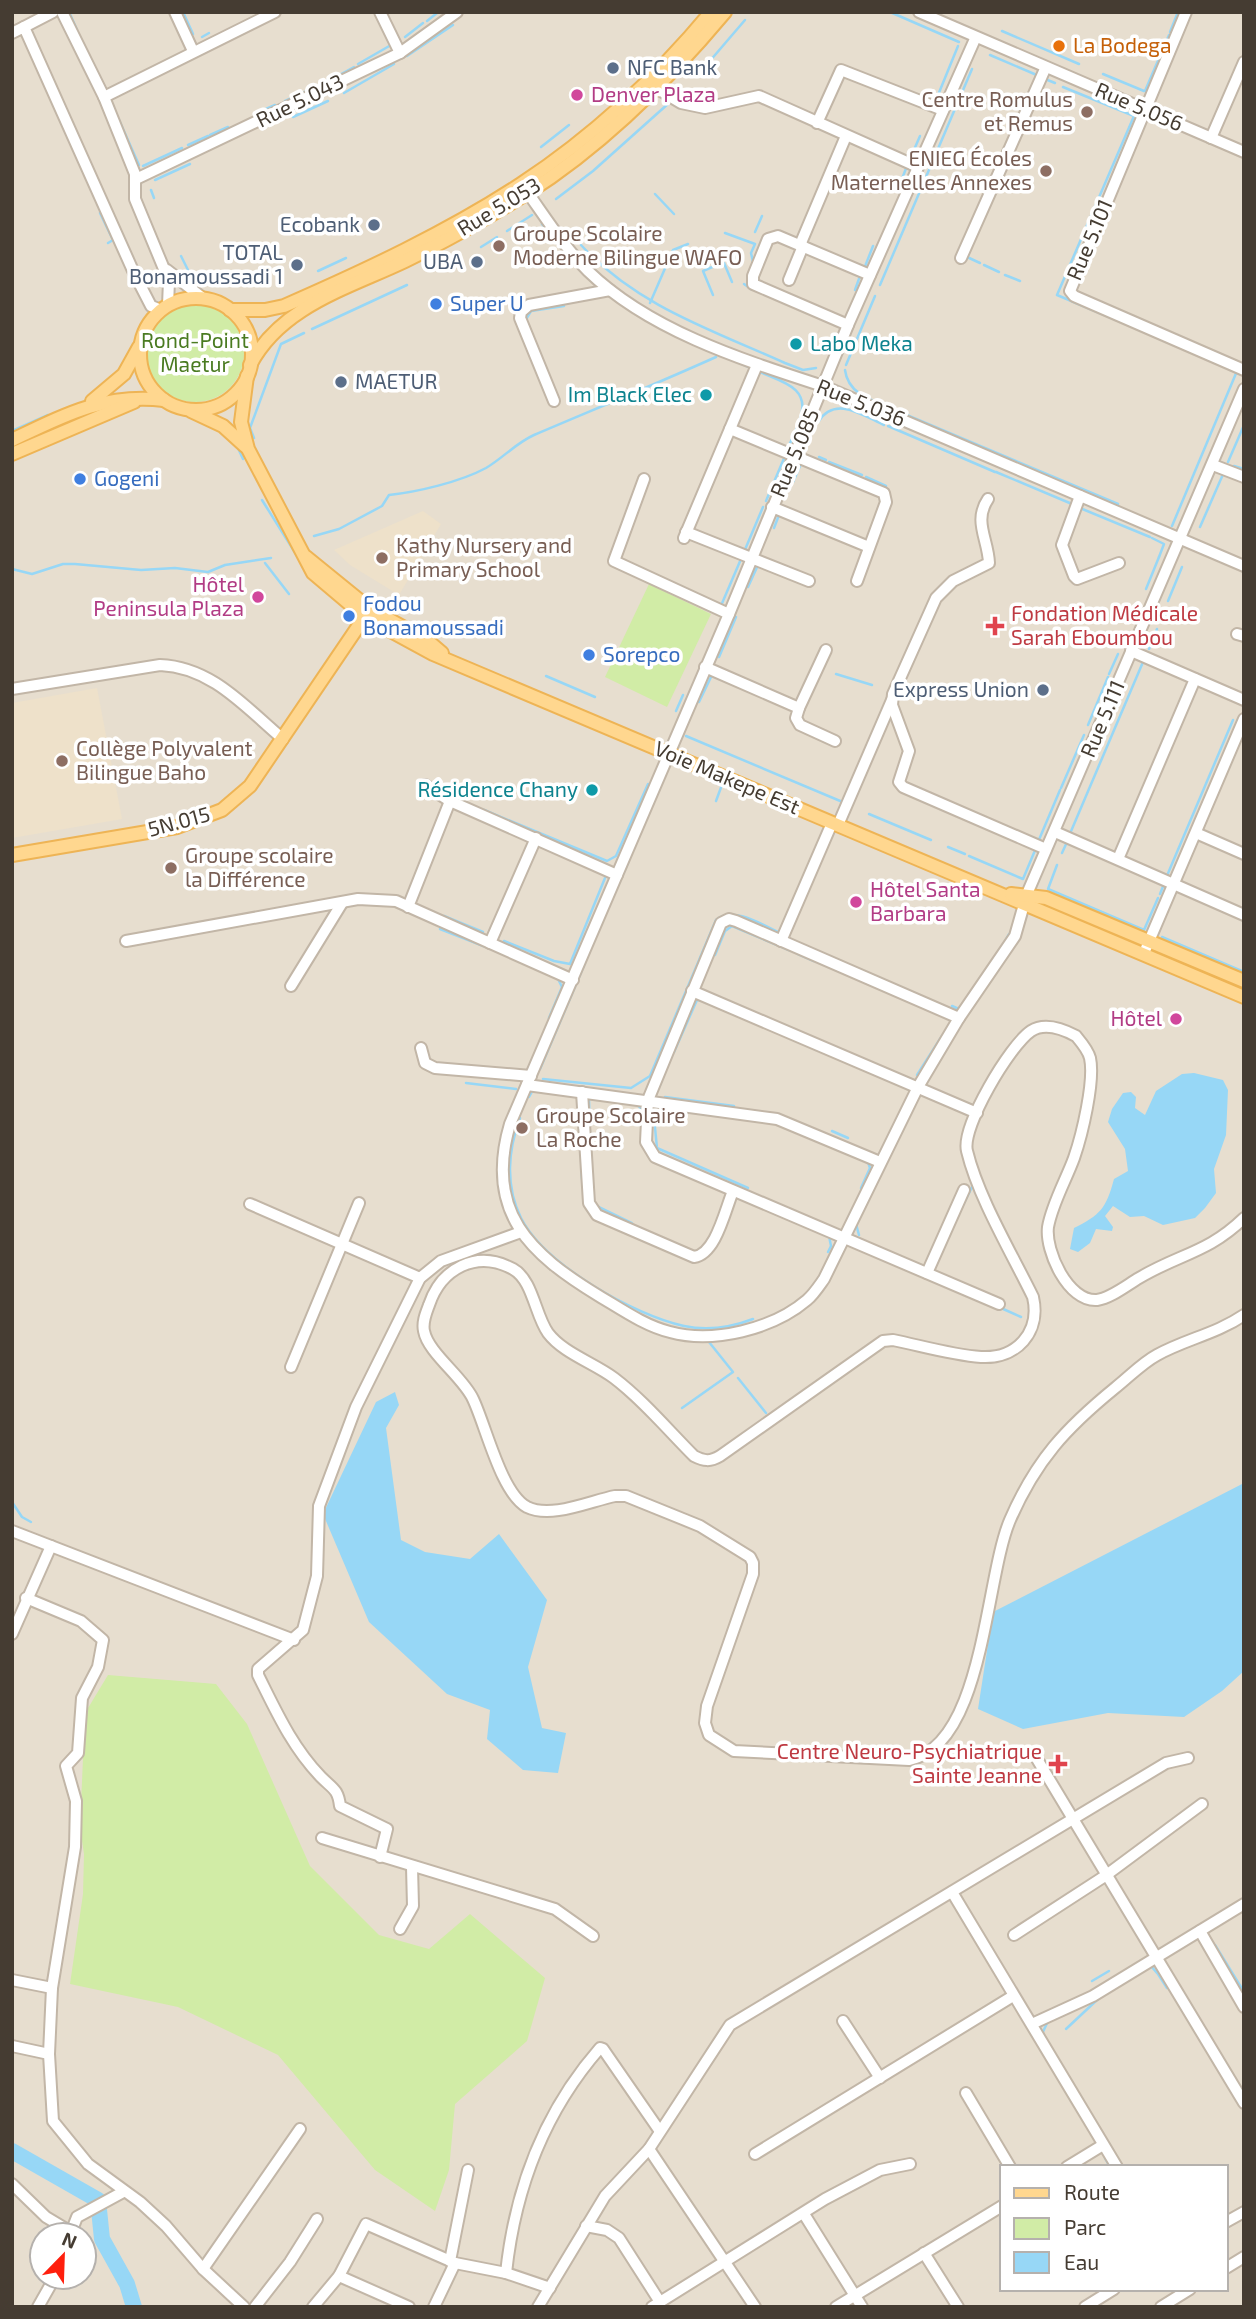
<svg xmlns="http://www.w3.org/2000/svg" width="1256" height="2319" font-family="'Exo 2',sans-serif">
<rect width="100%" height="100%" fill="#f3ece2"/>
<path fill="#e7decf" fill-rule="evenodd" d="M 12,12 L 1244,12 L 1244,2307 L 12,2307 ZM 1002,2167 L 1226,2167 L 1226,2289 L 1002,2289 ZM 42,2235 L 84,2235 L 84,2277 L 42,2277 Z"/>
<g fill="#eee1ca">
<polygon points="423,511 441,524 399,595 350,565 334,550"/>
<polygon points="97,688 122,819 12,838 12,703"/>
</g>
<g fill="#d1eca6">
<circle cx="195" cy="353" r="49"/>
<polygon points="649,584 711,614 667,707 605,677"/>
<polygon points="108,1675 216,1684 247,1724 310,1866 379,1935 429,1949 470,1914 545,1978 527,2041 455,2104 449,2170 435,2211 375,2170 278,2055 178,2007 70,1984 83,1894 84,1854 80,1827 85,1713"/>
</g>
<g fill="#97d7f6">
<path d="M 1194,1073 L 1223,1080 L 1228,1090 L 1226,1135 L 1214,1169 L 1216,1193 L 1205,1208 L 1195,1218 L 1163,1225 L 1144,1216 L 1130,1217 L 1113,1206 L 1105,1216 L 1113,1227 L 1112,1231 L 1096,1229 L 1090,1243 L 1078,1252 L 1070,1249 L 1074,1228 C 1100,1215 1106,1209 1114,1179 L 1128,1171 L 1125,1149 L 1108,1122 L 1112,1109 L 1123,1093 L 1131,1092 L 1136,1097 L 1135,1108 L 1145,1115 L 1156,1091 L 1182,1074 Z"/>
<polygon points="395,1392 399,1405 386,1428 401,1540 425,1552 470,1559 499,1534 547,1600 528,1667 542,1728 566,1733 558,1773 523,1770 487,1739 490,1710 447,1694 369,1622 323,1514 376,1402"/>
<polygon points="1244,1483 1244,1671 1222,1691 1184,1717 1108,1713 1023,1729 978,1709 993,1612"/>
</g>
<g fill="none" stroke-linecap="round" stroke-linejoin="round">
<g stroke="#97d7f6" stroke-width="2.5">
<polyline points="183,12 193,34"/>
<polyline points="890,12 959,42"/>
<polyline points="70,14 77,30"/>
<polyline points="427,21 437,13"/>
<polyline points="1002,31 1079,64"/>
<polyline points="1170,32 1178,12"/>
<polyline points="202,37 209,33"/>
<polyline points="405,37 423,23"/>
<polyline points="990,55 1039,76"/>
<polyline points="407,56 453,25"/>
<polyline points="358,64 391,45"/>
<polyline points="703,69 745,20"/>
<polyline points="1103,74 1144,91"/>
<polyline points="332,79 354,67"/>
<polyline points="1045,79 1055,83"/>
<polyline points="321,84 328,80"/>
<polyline points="1063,87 1134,116 1057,295 1114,319"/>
<polyline points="1145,91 1169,35"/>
<polyline points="344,93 394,64"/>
<polyline points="936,100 958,46"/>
<polyline points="285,101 316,87"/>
<polyline points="266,109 275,105"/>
<polyline points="293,117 328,101"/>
<polyline points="119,120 139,165"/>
<polyline points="210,135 228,127"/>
<polyline points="188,145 208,136"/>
<polyline points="541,147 569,125"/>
<polyline points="910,159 920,136"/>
<polyline points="143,166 182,148"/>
<polyline points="155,180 190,164"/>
<polyline points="898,189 907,166"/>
<polyline points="151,190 154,198"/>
<polyline points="655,194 674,214"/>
<polyline points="556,199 593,171 669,103"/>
<polyline points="100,213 113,240 108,243"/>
<polyline points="542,224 575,265"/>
<polyline points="507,231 532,215"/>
<polyline points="755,232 762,216"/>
<polyline points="725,233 755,244 751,253 753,262"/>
<path d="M 581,245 C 637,306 712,330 785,363 L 803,370 L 816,368"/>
<polyline points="481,247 497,237"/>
<polyline points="181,256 188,270"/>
<polyline points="967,257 980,263"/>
<polyline points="724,263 732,282"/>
<polyline points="984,265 999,272"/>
<polyline points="864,269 873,246"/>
<polyline points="318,271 346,258"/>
<polyline points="1005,275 1020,281"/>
<polyline points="744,284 751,289"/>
<polyline points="880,285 972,69"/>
<polyline points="855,290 860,276"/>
<polyline points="713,295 703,271 717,265"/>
<polyline points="650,303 673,250 688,244"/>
<polyline points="525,321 531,311 564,306"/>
<polyline points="312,329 407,285"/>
<polyline points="740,363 753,369"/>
<polyline points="846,365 875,296"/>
<path d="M 845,370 C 848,395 874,401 894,409"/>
<path d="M 760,372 C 783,382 811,388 800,419"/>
<polyline points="902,413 1118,504"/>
<path d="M 818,422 C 835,395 862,415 884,425"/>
<polyline points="888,426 995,472"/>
<polyline points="12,431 48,415"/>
<polyline points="254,438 250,428 281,344 304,333"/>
<polyline points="237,446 243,459"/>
<polyline points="787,450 800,421"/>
<polyline points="819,457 826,460"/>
<polyline points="829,462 862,475"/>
<polyline points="1228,462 1244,425"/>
<polyline points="1234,466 1244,469"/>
<polyline points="996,472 1072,504"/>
<polyline points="866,477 886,486"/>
<polyline points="793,482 800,466"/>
<polyline points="262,500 299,559"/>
<polyline points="766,501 785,456"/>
<polyline points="1080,508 1150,537"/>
<polyline points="1172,526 1237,371"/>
<polyline points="1200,527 1224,472"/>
<polyline points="774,528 779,515"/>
<path d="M 314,536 L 339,529 L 382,506 L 389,495 C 417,492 460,482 486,468 C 503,458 516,443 534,435 C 595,409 656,384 716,357"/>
<polyline points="1152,538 1164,544 1159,557"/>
<polyline points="744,552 763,507"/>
<polyline points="265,563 289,594"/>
<polyline points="12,569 32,574 63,564 75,564 141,570 175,568 208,572 225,565 271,558"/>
<polyline points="748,587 758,565"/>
<polyline points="1146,589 1159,557"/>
<polyline points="1168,601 1182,567"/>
<polyline points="720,608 741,559"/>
<polyline points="388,636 412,650"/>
<polyline points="1149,649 1157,629"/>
<polyline points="719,657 736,617"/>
<polyline points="836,674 872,685"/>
<polyline points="1109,674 1118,654"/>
<polyline points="546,676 595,697"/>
<polyline points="699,702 711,677"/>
<polyline points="676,711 683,695"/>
<polyline points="1088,725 1108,677"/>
<polyline points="686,736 845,803"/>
<polyline points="1061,788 1084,735"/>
<polyline points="716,801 723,782"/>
<polyline points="484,810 607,861 616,856 648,784"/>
<polyline points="869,814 931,840"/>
<polyline points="1069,836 1143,662"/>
<polyline points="1038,842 1060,790"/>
<polyline points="948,847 965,854"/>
<polyline points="1062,853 1067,842"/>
<polyline points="969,856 1023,879 1036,848"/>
<polyline points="1057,865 1048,889 1144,930 1158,898"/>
<polyline points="1166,878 1233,720"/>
<polyline points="619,883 628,863"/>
<polyline points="1160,894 1164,884"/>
<polyline points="444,916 483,932"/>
<polyline points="440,929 486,947"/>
<polyline points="1162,937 1244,972"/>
<polyline points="504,941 554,961 570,964 605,878"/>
<polyline points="1004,943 1009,934"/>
<polyline points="798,954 814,961"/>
<polyline points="715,955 725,931 732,926 789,950"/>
<polyline points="952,1006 959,1009"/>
<polyline points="549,1018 562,987 558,979"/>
<polyline points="674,1052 697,1000 703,1000"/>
<polyline points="540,1069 585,963"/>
<polyline points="917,1075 942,1036"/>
<path d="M 543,1079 L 631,1088 L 650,1076 L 716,920 C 733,905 764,926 782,934"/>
<polyline points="466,1083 516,1089"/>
<polyline points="660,1085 668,1064"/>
<polyline points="529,1097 533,1090"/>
<polyline points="665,1097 734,1106"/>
<polyline points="589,1100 590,1138"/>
<polyline points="636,1103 642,1110 642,1119"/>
<polyline points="653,1107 657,1148 748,1188"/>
<path d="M 520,1118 C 508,1150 505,1186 521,1218 C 545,1265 634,1315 684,1326 C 707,1331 732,1327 753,1319"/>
<polyline points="832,1131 848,1138"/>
<polyline points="581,1154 582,1179"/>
<polyline points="861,1188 870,1168 868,1162"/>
<polyline points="597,1206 632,1223"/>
<polyline points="959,1213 973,1185"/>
<polyline points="856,1224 859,1235"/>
<polyline points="828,1252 831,1246 829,1236"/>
<polyline points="1001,1308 1021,1317"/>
<polyline points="738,1378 766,1413"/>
<polyline points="682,1408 733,1372 709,1342"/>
<polyline points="12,1502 22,1517 31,1522"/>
<polyline points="1215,1945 1244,1992"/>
<polyline points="1151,1966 1157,1973"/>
<polyline points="1158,1974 1167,1988"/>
<polyline points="1092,1981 1109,1971"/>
<polyline points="1066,2029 1098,1999"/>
<polyline points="1042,2034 1048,2021"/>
<polyline points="1105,2158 1110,2167"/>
</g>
<polyline stroke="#97d7f6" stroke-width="16" points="12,2151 98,2200 102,2239 127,2284 134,2307"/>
<g stroke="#c2b6a7" stroke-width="14">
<g id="minor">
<polyline points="62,12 104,97 135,174 135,199 169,281 168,305"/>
<polyline points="175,12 193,51"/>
<polyline points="380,12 400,53"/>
<polyline points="919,12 1244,152"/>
<polyline points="1186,12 1070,291 1074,296 1244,370"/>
<polyline points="24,27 53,12"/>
<polyline points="12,33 24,27 134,273 151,306 161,310"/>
<path d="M 975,39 L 848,325 L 729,614 L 510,1124 C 484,1212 530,1254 599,1296 C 621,1309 645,1326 670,1332 C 713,1344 773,1329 807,1300 C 814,1294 819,1286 824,1279 L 918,1087 L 959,1018 L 1015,936 L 1027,894 L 1244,389"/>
<polyline points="656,88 681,103 705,108 759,96 918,167"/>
<polyline points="104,97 275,12"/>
<polyline points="817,123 841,70 943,110"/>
<polyline points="1211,138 1244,62"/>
<polyline points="136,179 400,53 457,12"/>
<path d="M 523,186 C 544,215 563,246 588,271 C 650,331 743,360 823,386 L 1244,566"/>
<polyline points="800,245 846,136"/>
<polyline points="961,258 1045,69"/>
<polyline points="167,270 204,299"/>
<polyline points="789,280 803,246"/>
<polyline points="848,325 753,284 753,276 768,239 778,236 870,275"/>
<polyline points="554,401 520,318 521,312 529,305 610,290"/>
<polyline points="730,429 884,493 886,502 857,581"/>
<polyline points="1213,465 1244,477"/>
<polyline points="644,479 614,561 729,614"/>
<polyline points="1080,496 1062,545 1074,576 1077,579 1119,563"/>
<path d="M 988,499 C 973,521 988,539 989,563 L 953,581 L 936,598 L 893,694 L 892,705 L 909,751 L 899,782 L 903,787 L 1046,849"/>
<polyline points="772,507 869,547"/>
<polyline points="686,532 809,581"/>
<polyline points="684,538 757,365"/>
<polyline points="1237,634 1244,636"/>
<polyline points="1131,651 1244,700"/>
<polyline points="705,667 799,708 796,718 800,725 835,741"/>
<path d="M 12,689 L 160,665 C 212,667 245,707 283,739"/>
<polyline points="799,708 826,650"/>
<polyline points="425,785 450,801 617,875"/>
<polyline points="838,825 892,700"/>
<polyline points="1055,832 1244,915"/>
<polyline points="1196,833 1244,854"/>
<polyline points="1118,859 1195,679"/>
<polyline points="408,907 450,801"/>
<polyline points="126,941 358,899 396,901 573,980"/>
<polyline points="781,941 832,823"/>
<polyline points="490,943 536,838"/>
<polyline points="1144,953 1244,719"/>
<polyline points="291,986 342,903"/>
<polyline points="692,991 977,1113"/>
<polyline points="959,1018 736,921 729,919 721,923 648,1100 646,1142 655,1157 999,1304"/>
<polyline points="421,1048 425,1063 435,1068 531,1076"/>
<polyline points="527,1085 777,1119 880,1162"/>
<path d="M 582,1092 L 589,1203 L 597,1215 L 694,1257 C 716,1254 725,1210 733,1191"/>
<polyline points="250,1204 420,1278"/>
<path d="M 1244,1218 C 1208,1253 1179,1254 1139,1278 C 1127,1285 1111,1298 1097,1300 C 1068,1302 1045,1251 1048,1227 C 1052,1204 1066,1180 1074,1158 C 1082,1135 1095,1081 1090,1058 C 1088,1050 1081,1042 1076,1036 C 1063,1029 1045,1022 1031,1031 C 1010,1045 961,1127 967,1151 C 978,1197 1012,1254 1033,1297 C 1041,1332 1017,1359 981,1357 C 952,1355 922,1346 893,1340 L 883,1341 L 720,1456 C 710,1462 704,1461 694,1456 C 668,1430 643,1400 614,1378 C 594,1363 563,1353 548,1333 C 535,1315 533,1280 513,1269 C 476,1249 441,1269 429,1305 C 426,1313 422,1322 424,1331 C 428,1353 463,1377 473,1399 C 486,1426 501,1493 527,1507 C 551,1519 590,1501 615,1496 L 626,1496 L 700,1526 L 750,1557 L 753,1563 L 753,1574 L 707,1706 L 705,1723 L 709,1735 L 734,1751 L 909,1760 C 984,1746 985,1578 1010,1520 C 1036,1460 1066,1428 1115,1388 C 1129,1377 1142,1363 1157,1355 C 1186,1339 1216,1334 1244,1315"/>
<polyline points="927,1273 964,1190"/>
<polyline points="291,1367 359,1203"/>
<polyline points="12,1531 294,1640"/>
<polyline points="26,1598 81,1621 103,1640 98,1667 82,1698 78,1753 66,1766 76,1801 75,1847 52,1988 49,2054 53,2121 88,2164 140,2202 166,2226 203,2269 244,2307"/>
<polyline points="12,1634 51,1546"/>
<polyline points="1037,1759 1244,2103"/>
<polyline points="322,1838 555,1909 593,1936"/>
<path d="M 380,1857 L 387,1829 L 340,1806 C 338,1789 333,1789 321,1777 C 292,1747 276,1711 258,1675 L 258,1669 L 303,1630 L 317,1576 L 319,1506 L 356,1407 L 420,1278 L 441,1261 L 521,1232"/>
<polyline points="952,1892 1117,2167"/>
<polyline points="400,1929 413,1906 412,1867"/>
<polyline points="1200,1931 1244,2007"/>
<polyline points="1014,1935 1105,1876 1202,1804"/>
<polyline points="12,1980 52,1988"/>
<polyline points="843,2021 880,2078"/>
<polyline points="1034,2023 1093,1996 1244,1904"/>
<polyline points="12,2046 49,2054"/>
<polyline points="966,2093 1010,2167"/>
<polyline points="649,2149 755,2307"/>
<polyline points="755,2154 1013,1996"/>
<polyline points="1067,2167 1103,2145"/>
<polyline points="12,2184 46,2217 71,2232"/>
<polyline points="804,2214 862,2307"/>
<polyline points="1226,2222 1244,2212"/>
<polyline points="586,2226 607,2230 619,2238 660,2302"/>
<polyline points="70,2235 77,2217 123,2192"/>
<polyline points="924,2253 958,2307"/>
<polyline points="450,2261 468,2170"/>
<polyline points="1226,2268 1244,2257"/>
<polyline points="203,2269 300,2129"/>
<path d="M 506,2273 C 515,2189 544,2112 600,2048 L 603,2049 L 659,2130"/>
<polyline points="339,2276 409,2307"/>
<polyline points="38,2307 55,2277"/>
<polyline points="255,2307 290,2262 317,2219"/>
<polyline points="313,2307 339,2276 366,2224 455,2263 506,2273 550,2288"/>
<polyline points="434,2307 455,2263"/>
<polyline points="538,2307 605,2196 649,2149 730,2025 1166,1763 1188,1758"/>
<polyline points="652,2307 825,2199 880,2170 910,2164"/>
<polyline points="836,2307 1002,2206"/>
<polyline points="1085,2307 1114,2289"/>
<polyline points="1161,2307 1190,2289"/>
</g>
</g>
<g stroke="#eeb455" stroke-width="16">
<g id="major">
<circle cx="196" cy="354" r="56"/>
<path d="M 230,310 L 265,310 L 284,306 C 364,271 448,232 521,184 C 592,137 657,77 711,12"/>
<path d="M 250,365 C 281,306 348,288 405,261 C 446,241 487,218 526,194 C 600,147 669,79 725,12"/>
<polyline points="247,376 241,422 248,449 313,573 365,617 433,654 1244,997"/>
<polyline points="92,401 124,374 139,347"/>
<polyline points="191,411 223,426 245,446"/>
<path d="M 12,440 C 64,415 105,393 164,400"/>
<polyline points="12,454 134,402"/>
<polyline points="306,557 370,609 428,641 442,653"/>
<polyline points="12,855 177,827 222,810 250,786 370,609"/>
<polyline points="1011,894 1046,898 1244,981"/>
</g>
</g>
<use href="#minor" stroke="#fff" stroke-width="10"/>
<use href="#major" stroke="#ffd78f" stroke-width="12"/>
</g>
<circle fill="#e8710a" stroke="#fff" stroke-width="2.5" cx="1059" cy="46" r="7"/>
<g fill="#5c6f8a" stroke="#fff" stroke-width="2.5">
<circle cx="613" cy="68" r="7"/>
<circle cx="374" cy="225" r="7"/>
<circle cx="477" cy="262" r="7"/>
<circle cx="297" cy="265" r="7"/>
<circle cx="341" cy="382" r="7"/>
<circle cx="1043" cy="690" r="7"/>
</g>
<g fill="#d1479c" stroke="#fff" stroke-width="2.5">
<circle cx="577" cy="95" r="7"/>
<circle cx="258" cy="597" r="7"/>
<circle cx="856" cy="902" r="7"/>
<circle cx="1176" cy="1019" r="7"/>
</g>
<g fill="#8d6e63" stroke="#fff" stroke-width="2.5">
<circle cx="1087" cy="112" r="7"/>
<circle cx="1046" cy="171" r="7"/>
<circle cx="499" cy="246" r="7"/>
<circle cx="382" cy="558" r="7"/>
<circle cx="62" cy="761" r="7"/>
<circle cx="171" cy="868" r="7"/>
<circle cx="522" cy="1128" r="7"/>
</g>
<g fill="#3f7fe0" stroke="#fff" stroke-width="2.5">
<circle cx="436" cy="304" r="7"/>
<circle cx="80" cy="479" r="7"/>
<circle cx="349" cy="616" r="7"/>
<circle cx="589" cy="655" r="7"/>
</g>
<g fill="#0f9aa8" stroke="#fff" stroke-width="2.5">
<circle cx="796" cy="344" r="7"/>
<circle cx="706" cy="395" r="7"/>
<circle cx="592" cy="790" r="7"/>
</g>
<g fill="#e0444e" stroke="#fff" stroke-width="2.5">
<path d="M991.5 615.5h7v7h7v7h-7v7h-7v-7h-7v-7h7z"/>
<path d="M1054.5 1753.5h7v7h7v7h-7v7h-7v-7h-7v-7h7z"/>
</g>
<g text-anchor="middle" stroke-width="7" stroke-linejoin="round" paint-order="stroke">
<g font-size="21" fill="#c56008" stroke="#fff" text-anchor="start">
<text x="1073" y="53">La Bodega</text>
</g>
<g font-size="21" fill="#4e5e75" stroke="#fff" text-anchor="end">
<text x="627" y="75" text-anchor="start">NFC Bank</text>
<text x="360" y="232">Ecobank</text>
<text x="283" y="260">TOTAL<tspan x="283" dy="24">Bonamoussadi 1</tspan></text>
<text x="463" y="269">UBA</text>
<text x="355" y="389" text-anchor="start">MAETUR</text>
<text x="1029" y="697">Express Union</text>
</g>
<g font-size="21" fill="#b23c85" stroke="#fff" text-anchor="start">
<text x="591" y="102">Denver Plaza</text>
<text x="244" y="592" text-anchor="end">Hôtel<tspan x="244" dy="24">Peninsula Plaza</tspan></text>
<text x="870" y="897">Hôtel Santa<tspan x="870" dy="24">Barbara</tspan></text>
<text x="1162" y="1026" text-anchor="end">Hôtel</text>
</g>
<g font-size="21" fill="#785e54" stroke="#fff" text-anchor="start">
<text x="1073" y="107" text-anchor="end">Centre Romulus<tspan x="1073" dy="24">et Remus</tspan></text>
<text x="1032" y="166" text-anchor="end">ENIEG Écoles<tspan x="1032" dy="24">Maternelles Annexes</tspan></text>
<text x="513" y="241">Groupe Scolaire<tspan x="513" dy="24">Moderne Bilingue WAFO</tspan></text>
<text x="396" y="553">Kathy Nursery and<tspan x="396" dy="24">Primary School</tspan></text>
<text x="76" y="756">Collège Polyvalent<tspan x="76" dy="24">Bilingue Baho</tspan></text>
<text x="185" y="863">Groupe scolaire<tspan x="185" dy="24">la Différence</tspan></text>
<text x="536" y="1123">Groupe Scolaire<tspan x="536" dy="24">La Roche</tspan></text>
</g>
<g font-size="21" fill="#453c32" stroke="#fff">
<text transform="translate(300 101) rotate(-26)" y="7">Rue 5.043</text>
<text transform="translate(1139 107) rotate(23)" y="7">Rue 5.056</text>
<text transform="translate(499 207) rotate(-31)" y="7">Rue 5.053</text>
<text transform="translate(1090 240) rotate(-67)" y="7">Rue 5.101</text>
<text transform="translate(861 403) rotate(22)" y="7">Rue 5.036</text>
<text transform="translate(795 453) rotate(-67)" y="7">Rue 5.085</text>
<text transform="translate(1103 719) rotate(-67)" y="7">Rue 5.111</text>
<text transform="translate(727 778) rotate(23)" y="7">Voie Makepe Est</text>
<text transform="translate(179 822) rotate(-15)" y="7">5N.015</text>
</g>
<g font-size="21" fill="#366cbe" stroke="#fff" text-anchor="start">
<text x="450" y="311">Super U</text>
<text x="94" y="486">Gogeni</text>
<text x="363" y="611">Fodou<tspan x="363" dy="24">Bonamoussadi</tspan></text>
<text x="603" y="662">Sorepco</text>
</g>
<g font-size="21" fill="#4a7b21" stroke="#fff">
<text x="195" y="348">Rond-Point<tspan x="195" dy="24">Maetur</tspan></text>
</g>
<g font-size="21" fill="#0d838f" stroke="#fff" text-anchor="end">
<text x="810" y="351" text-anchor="start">Labo Meka</text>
<text x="692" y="402">Im Black Elec</text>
<text x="578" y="797">Résidence Chany</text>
</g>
<g font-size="21" fill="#be3a42" stroke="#fff" text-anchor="start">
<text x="1011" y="621">Fondation Médicale<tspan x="1011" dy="24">Sarah Eboumbou</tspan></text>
<text x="1042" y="1759" text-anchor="end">Centre Neuro-Psychiatrique<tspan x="1042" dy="24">Sainte Jeanne</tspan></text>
</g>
</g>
<rect width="1256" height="2319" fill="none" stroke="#453c32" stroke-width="28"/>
<rect x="1000" y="2165" width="228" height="126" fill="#ffffff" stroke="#b5b1ad" stroke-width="2"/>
<rect x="1014" y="2188" width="35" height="10" fill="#ffd78f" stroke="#b5b1ad" stroke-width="2"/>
<text x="1064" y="2200" font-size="21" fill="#453c32">Route</text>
<rect x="1014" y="2218" width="35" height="21" fill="#d1eca6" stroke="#b5b1ad" stroke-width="2"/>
<text x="1064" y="2235" font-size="21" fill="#453c32">Parc</text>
<rect x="1014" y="2252" width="35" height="21" fill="#97d7f6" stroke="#b5b1ad" stroke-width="2"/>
<text x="1064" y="2270" font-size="21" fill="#453c32">Eau</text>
<g transform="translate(63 2256) rotate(23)"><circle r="33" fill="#ffffff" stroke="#b5b1ad" stroke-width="2"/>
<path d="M0-5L12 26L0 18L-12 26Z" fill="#ff1f0d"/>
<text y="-10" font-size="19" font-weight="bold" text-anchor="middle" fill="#453c32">N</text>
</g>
</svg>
